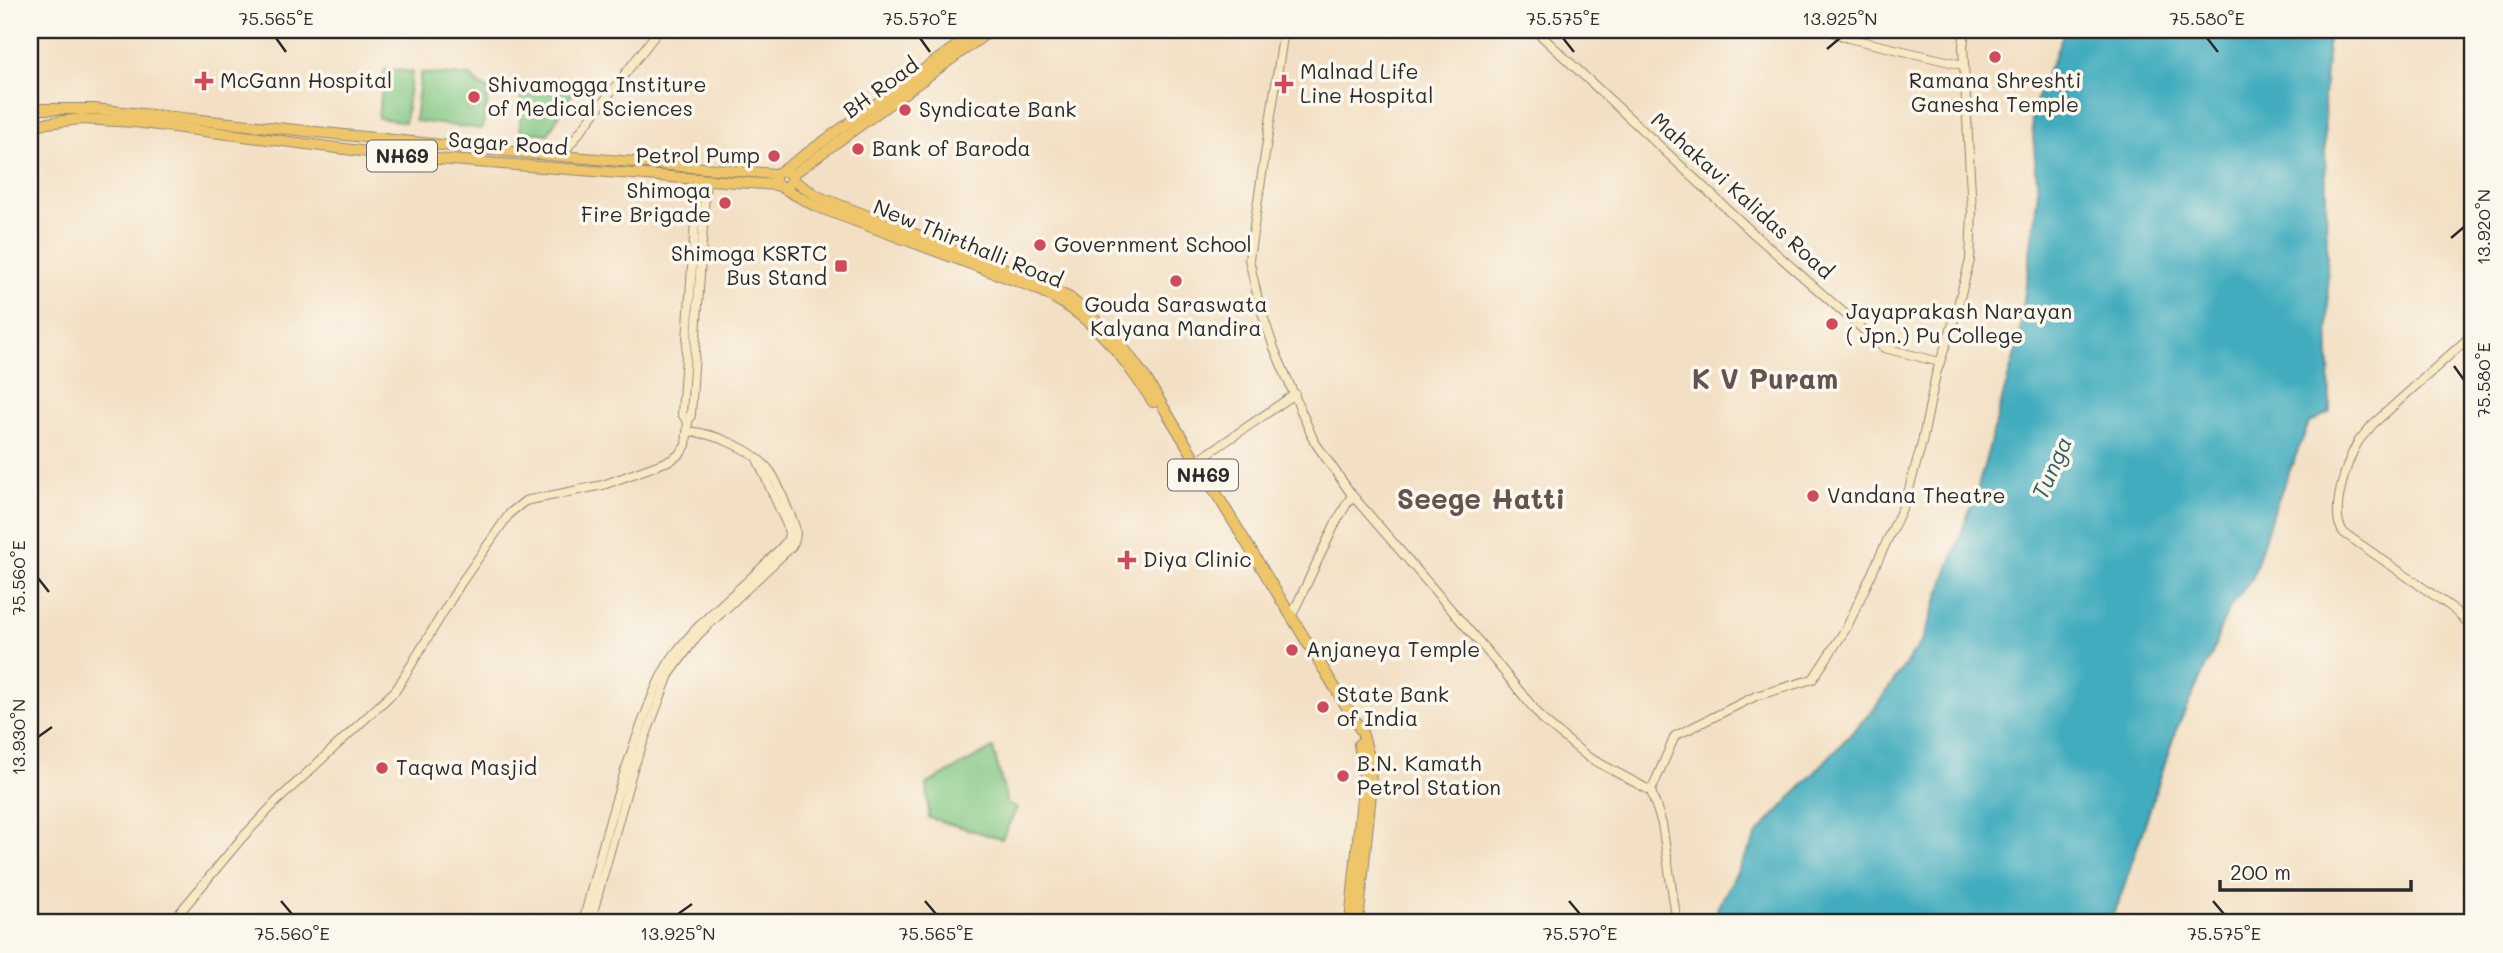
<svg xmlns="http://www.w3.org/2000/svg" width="2503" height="953" font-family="Mali,sans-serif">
<rect width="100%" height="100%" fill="#fbf7ec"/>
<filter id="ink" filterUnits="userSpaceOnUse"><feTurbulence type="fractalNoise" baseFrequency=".0143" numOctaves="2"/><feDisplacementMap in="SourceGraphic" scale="14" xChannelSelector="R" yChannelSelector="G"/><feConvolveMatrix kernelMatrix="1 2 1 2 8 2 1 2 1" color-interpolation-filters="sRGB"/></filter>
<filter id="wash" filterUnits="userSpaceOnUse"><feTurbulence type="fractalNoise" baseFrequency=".00686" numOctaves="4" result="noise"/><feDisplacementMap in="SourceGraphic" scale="28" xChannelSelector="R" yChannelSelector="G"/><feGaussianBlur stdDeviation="1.57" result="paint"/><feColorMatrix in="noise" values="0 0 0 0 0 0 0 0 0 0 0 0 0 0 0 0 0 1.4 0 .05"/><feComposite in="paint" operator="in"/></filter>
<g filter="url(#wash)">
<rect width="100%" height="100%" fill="#f3dfc3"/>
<g fill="#7fc681" stroke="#557856" stroke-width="2">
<polygon points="385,69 412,72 405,122 378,118"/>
<polygon points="421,73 471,76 478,84 490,90 482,129 415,121"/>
<polygon points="540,82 577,86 548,134 520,131 521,92 531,90"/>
<polygon points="993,748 1007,803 1017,808 1002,839 929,818 927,784"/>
</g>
<polygon fill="#3facbe" stroke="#356c74" stroke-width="2" points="2065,30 2329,30 2324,97 2330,412 2309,423 2274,509 2252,579 2232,604 2222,624 2212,654 2176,730 2119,902 2109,923 1719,923 1717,909 1758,833 1874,709 1923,639 1978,487 2019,339 2038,192 2031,112"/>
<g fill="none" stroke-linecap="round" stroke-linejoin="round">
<polyline stroke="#3facbe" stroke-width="7" points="30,909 42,923"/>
</g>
</g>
<g filter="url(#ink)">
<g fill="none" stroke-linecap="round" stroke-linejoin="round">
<g stroke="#8f8577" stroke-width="10">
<g id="secondary">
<polyline points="1284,30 1249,259 1259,304 1274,348 1314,441 1352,495 1487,651 1544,721 1588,757 1651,791"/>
<polyline points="1535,30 1754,234 1884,348 1940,362"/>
<polyline points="1828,30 1848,38 1963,65"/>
<polyline points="562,155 659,30"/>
<path d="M 2473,334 L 2372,425 C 2368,431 2362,436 2358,442 C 2347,461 2328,515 2344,533 L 2451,607 L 2473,628"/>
<polyline points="688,422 682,414 698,178"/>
<polyline points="1190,466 1295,394"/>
<polyline points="1291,617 1335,524 1352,495"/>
<polyline points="171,923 241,839 277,801 396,690 461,583 510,513 525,501 603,485 671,460 680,454 686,445 688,422 691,415 706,179"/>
<path d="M 583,923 C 600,855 617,788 642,723 C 651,700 659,675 674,655 C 706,611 753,582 787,541 L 789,534 L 787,525 L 758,461"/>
<path d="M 590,923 L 633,769 L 669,675 L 698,635 L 792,546 C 800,533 794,523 788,510 C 783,498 778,482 770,471 C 752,448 715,434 688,431"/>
<polyline points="1677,923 1662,824 1651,791 1675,736 1756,696 1813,679 1847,627 1906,500 1922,443 1936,374 1954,320 1970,260 1972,211 1963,46 1965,30"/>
</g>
</g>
<g stroke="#8f8577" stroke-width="11">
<g id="primary">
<polyline points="783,170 978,30"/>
<polyline points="791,176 992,30"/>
</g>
</g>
<g stroke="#8f8577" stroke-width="12">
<g id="highway">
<polyline points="30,111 41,109 94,109 490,150 776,174"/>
<polyline points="30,125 81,119 135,122 399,156 776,185"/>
<circle cx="783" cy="179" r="8"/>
<polyline points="791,179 819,197 1024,276 1070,298 1117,339 1145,377 1362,732 1370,760 1371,793 1358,923"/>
<path d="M 781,187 L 815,206 L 1035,288 C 1094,316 1117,349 1153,402"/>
<polyline points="1350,923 1364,776 1359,744"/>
</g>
</g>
<use href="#secondary" stroke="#f8e8c3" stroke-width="8"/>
<use href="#primary" stroke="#eec569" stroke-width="9"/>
<use href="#highway" stroke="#eec569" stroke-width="10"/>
</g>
</g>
<path fill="none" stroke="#2b2b2b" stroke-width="2.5" d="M 276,38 L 286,52M 920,38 L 930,52M 1563,38 L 1574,52M 2207,38 L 2218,52M 1827,49 L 1840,38M 2451,238 L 2464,227M 2454,366 L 2464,380M 38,578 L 49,592M 38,737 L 52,727M 281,901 L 292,914M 925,901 L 936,914M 1569,901 L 1580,914M 2213,901 L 2224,914M 678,914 L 692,904"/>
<g fill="#d1495b" stroke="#fbf7ec" stroke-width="2.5">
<circle cx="1995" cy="57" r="7"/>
<path d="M200.5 70.5h7v7h7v7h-7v7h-7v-7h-7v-7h7z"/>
<path d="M1280.5 73.5h7v7h7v7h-7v7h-7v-7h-7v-7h7z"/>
<circle cx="474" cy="97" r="7"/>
<circle cx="905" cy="110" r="7"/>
<circle cx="858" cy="149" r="7"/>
<circle cx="774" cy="156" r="7"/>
<circle cx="725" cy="203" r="7"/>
<circle cx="1040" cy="245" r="7"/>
<rect x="834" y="259" width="14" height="14" rx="3.5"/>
<circle cx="1176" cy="281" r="7"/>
<circle cx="1832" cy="324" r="7"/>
<circle cx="1813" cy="496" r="7"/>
<path d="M1123.5 549.5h7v7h7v7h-7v7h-7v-7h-7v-7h7z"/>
<circle cx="1292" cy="650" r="7"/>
<circle cx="1323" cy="707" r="7"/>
<circle cx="382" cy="768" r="7"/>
<circle cx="1343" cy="776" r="7"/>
</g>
<g text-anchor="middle" stroke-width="7" stroke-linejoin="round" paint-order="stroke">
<g fill="#fbf7ec" stroke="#696865" stroke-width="2">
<rect x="367" y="140.5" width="70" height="31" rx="5"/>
<rect x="1168" y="459.5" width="70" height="31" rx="5"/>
</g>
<g font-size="19" font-weight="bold" fill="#2b2b2b">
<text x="402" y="163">NH69</text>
<text x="1203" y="482">NH69</text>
</g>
<g font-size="21" fill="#2b2b2b" stroke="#fbf7ec" text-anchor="start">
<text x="1300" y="79">Malnad Life<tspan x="1300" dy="24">Line Hospital</tspan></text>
<text x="220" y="88">McGann Hospital</text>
<text x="1995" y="88" text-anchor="middle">Ramana Shreshti<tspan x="1995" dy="24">Ganesha Temple</tspan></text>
<text x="488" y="92">Shivamogga Institure<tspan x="488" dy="24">of Medical Sciences</tspan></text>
<text x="919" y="117">Syndicate Bank</text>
<text x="872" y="156">Bank of Baroda</text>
<text x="760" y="163" text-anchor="end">Petrol Pump</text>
<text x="711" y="198" text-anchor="end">Shimoga<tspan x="711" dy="24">Fire Brigade</tspan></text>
<text x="1054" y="252">Government School</text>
<text x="827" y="261" text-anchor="end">Shimoga KSRTC<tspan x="827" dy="24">Bus Stand</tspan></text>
<text x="1176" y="312" text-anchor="middle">Gouda Saraswata<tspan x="1176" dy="24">Kalyana Mandira</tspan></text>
<text x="1846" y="319">Jayaprakash Narayan<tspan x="1846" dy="24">( Jpn.) Pu College</tspan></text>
<text x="1827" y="503">Vandana Theatre</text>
<text x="1143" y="567">Diya Clinic</text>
<text x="1306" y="657">Anjaneya Temple</text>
<text x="1337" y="702">State Bank<tspan x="1337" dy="24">of India</tspan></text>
<text x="1357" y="771">B.N. Kamath<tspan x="1357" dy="24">Petrol Station</tspan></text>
<text x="396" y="775">Taqwa Masjid</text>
</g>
<g font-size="21" fill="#2b2b2b" stroke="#fbf7ec">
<text transform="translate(881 88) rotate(-36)" y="7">BH Road</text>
<text transform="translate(508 144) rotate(4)" y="7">Sagar Road</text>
<text transform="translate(1742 196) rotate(42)" y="7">Mahakavi Kalidas Road</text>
<text transform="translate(968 244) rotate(22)" y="7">New Thirthalli Road</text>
</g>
<g font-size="23" font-style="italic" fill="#335f66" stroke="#fbf7ec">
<text transform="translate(2052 468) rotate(-66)" y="8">Tunga</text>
</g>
<g font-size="28" font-weight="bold" fill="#655350" stroke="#fbf7ec">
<text x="1765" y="389">K V Puram</text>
<text x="1481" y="509">Seege Hatti</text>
</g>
</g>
<rect width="2503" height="953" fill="none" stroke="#fbf7ec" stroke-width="77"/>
<path d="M2220 880v10h191v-10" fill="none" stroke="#2b2b2b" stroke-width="3.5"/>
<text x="2230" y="880" font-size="21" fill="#2b2b2b" stroke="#fbf7ec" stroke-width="5" paint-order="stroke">200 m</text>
<rect x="38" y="38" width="2426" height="876" fill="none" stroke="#2b2b2b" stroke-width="2.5"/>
<g font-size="18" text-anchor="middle" fill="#2b2b2b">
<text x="276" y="25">75.565°E</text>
<text x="920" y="25">75.570°E</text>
<text x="1563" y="25">75.575°E</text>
<text x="1840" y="25">13.925°N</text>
<text x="2207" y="25">75.580°E</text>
<text transform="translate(2484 227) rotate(-90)" y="6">13.920°N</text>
<text transform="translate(2484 380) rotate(-90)" y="6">75.580°E</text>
<text transform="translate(19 578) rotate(-90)" y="6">75.560°E</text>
<text transform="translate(19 737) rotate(-90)" y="6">13.930°N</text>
<text x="292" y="940">75.560°E</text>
<text x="678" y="940">13.925°N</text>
<text x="936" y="940">75.565°E</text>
<text x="1580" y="940">75.570°E</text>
<text x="2224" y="940">75.575°E</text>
</g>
</svg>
